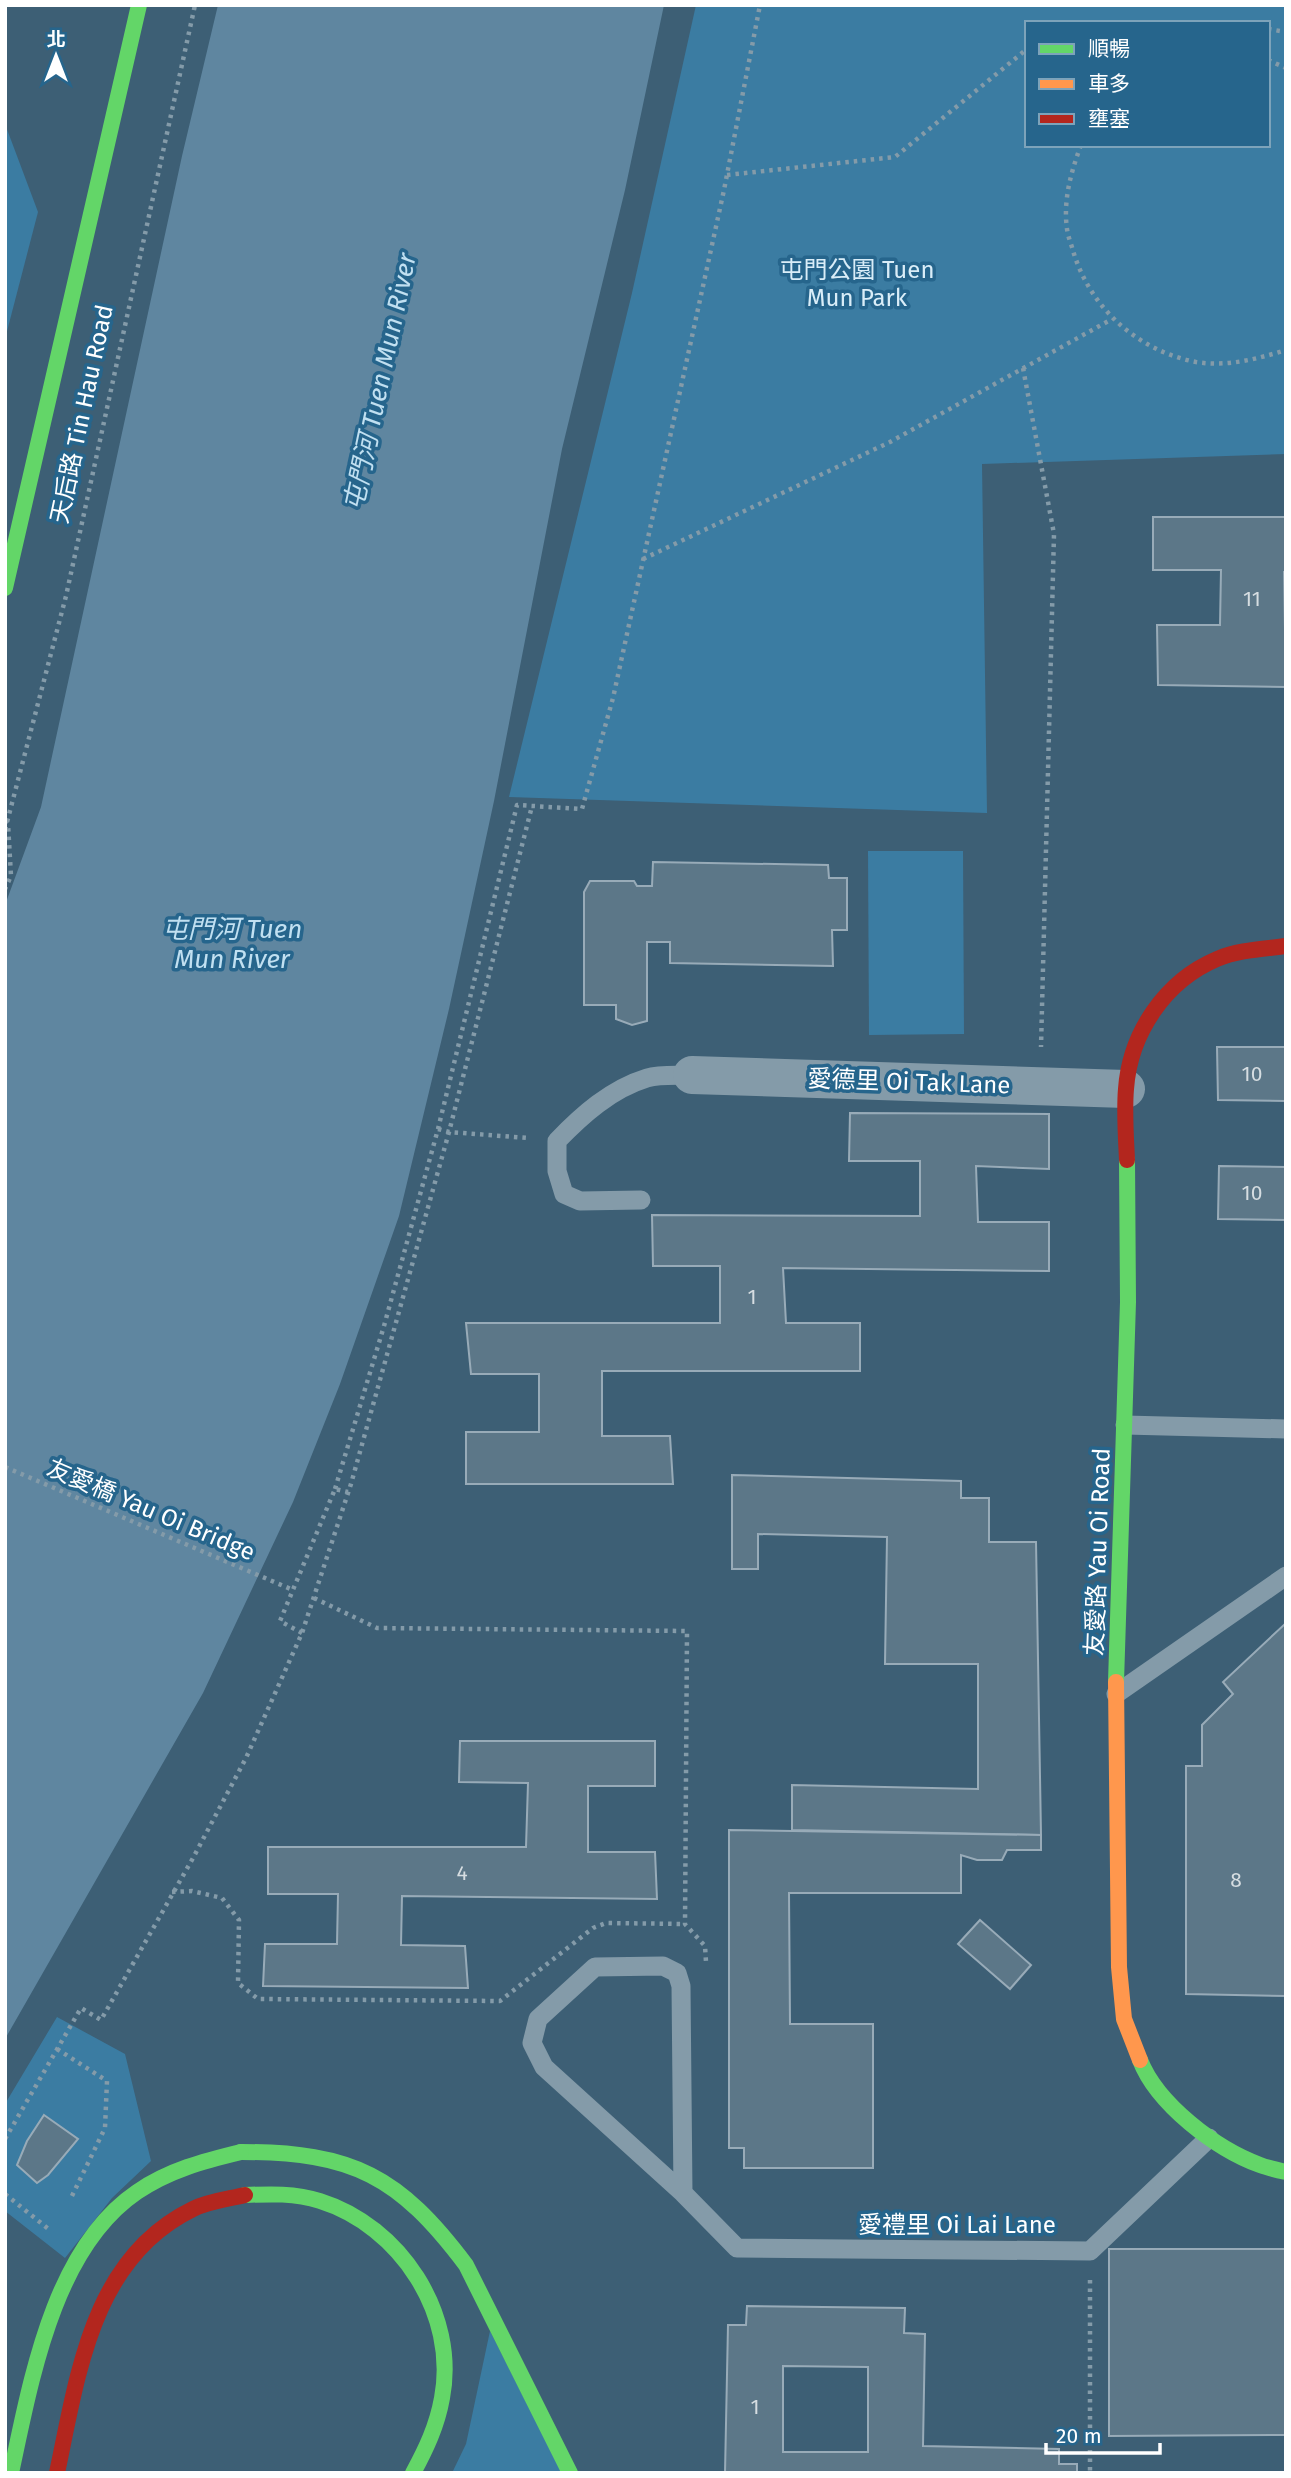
<svg xmlns="http://www.w3.org/2000/svg" width="1291" height="2478" font-family="'Fira Sans','Noto Sans TC',sans-serif">
<rect width="100%" height="100%" fill="#3d5f75"/>
<g fill="#3b7ca2" fill-rule="evenodd">
<path d="M 696,5 L 1286,5 L 1286,454 L 982,464 L 987,813 L 509,797 L 632,293 ZM 1027,23 L 1268,23 L 1268,145 L 1027,145 Z"/>
<polygon points="5,124 38,212 5,339"/>
<polygon points="868,851 963,851 964,1034 869,1035"/>
<polygon points="57,2017 125,2054 151,2161 112,2198 65,2258 5,2211 5,2104"/>
<polygon points="490,2331 562,2473 452,2473 466,2444"/>
</g>
<polygon fill="#5f86a0" points="218,5 664,5 625,190 562,449 494,801 449,1009 399,1216 340,1384 293,1502 203,1693 5,2039 5,905 41,807 182,156"/>
<g fill="#5c7788" stroke="#98abb8" stroke-width="2" fill-rule="evenodd">
<polygon points="1153,517 1286,517 1286,572 1284,572 1286,687 1158,685 1157,625 1220,625 1221,570 1153,570"/>
<polygon points="653,862 828,865 829,878 847,878 847,930 832,930 833,966 670,963 670,942 647,942 647,1021 632,1025 616,1019 616,1005 584,1005 584,892 590,881 634,881 637,886 652,886"/>
<polygon points="1217,1047 1286,1047 1286,1101 1218,1100"/>
<polygon points="850,1113 1049,1114 1049,1169 976,1166 978,1222 1049,1222 1049,1271 783,1268 786,1323 860,1323 860,1371 602,1371 602,1436 670,1436 673,1484 466,1484 466,1432 539,1432 539,1374 471,1374 466,1323 720,1323 720,1266 653,1266 652,1215 920,1216 920,1161 849,1161"/>
<polygon points="1219,1166 1286,1167 1286,1220 1218,1219"/>
<polygon points="732,1475 961,1481 961,1498 989,1498 989,1542 1036,1542 1041,1835 792,1830 792,1785 978,1789 978,1664 885,1664 887,1537 758,1534 758,1569 732,1569"/>
<polygon points="1286,1623 1286,1996 1186,1994 1186,1766 1202,1766 1202,1725 1233,1694 1223,1682"/>
<polygon points="460,1741 655,1741 655,1786 588,1786 588,1852 655,1852 657,1899 402,1896 401,1945 465,1946 468,1988 263,1986 265,1944 337,1944 338,1894 268,1894 268,1847 526,1847 528,1783 459,1782"/>
<polygon points="729,1830 1041,1835 1041,1850 1007,1850 1002,1860 977,1860 961,1855 961,1893 789,1893 790,2024 873,2024 873,2168 744,2168 744,2148 729,2148"/>
<polygon points="980,1920 1031,1965 1010,1989 958,1944"/>
<polygon points="44,2115 78,2139 48,2175 37,2183 17,2165 27,2141"/>
<polygon points="1109,2249 1286,2249 1286,2435 1109,2436"/>
<path d="M 747,2306 L 905,2308 L 904,2333 L 925,2334 L 923,2446 L 1059,2449 L 1059,2464 L 1077,2464 L 1077,2473 L 725,2473 L 728,2325 L 746,2325 ZM 783,2366 L 868,2367 L 868,2452 L 783,2452 Z"/>
</g>
<g fill="none" stroke-linecap="round" stroke-linejoin="round">
<g stroke="#849ba9" stroke-width="4.5" stroke-dasharray="3.5 5" stroke-linecap="butt">
<polyline points="1268,29 1286,32"/>
<polyline points="1268,60 1286,68"/>
<path d="M 1081,145 C 1071,172 1063,200 1067,229 C 1068,237 1072,246 1074,254 C 1092,310 1139,351 1196,362 C 1227,367 1257,359 1286,350"/>
<polyline points="727,175 895,157 1027,49"/>
<polyline points="1023,368 1054,534 1041,1047"/>
<polyline points="643,559 890,442 1112,319"/>
<polyline points="5,821 8,824 11,876 5,889"/>
<polyline points="5,830 66,596 195,5"/>
<polyline points="438,1129 449,1132 528,1138"/>
<polyline points="5,1467 293,1590"/>
<polyline points="335,1489 384,1326 438,1129 517,805 582,809 613,698 724,190 760,5"/>
<polyline points="314,1598 377,1628 687,1631 685,1924 705,1946 706,1962"/>
<polyline points="302,1633 280,1621 335,1489 348,1492"/>
<polyline points="172,1892 192,1891 222,1898 239,1920 238,1983 258,1999 500,2001 593,1928 606,1923 685,1924"/>
<polyline points="57,2049 107,2081 105,2128 71,2198"/>
<polyline points="5,2139 81,2008 101,2020 193,1858 246,1758 302,1633 351,1484 449,1132 532,806"/>
<polyline points="5,2194 51,2231"/>
<polyline points="1090,2280 1090,2473"/>
</g>
<g stroke="#849ba9" stroke-width="19">
<path d="M 641,1200 L 580,1201 L 564,1194 L 557,1171 L 557,1141 C 582,1115 611,1089 647,1078 C 661,1074 678,1076 692,1075"/>
<polyline points="1125,1425 1286,1429"/>
<polyline points="1116,1694 1286,1576"/>
<polyline points="683,2193 681,1986 677,1973 663,1966 595,1967 538,2019 532,2043 544,2067 683,2193 737,2248 1090,2251 1209,2138"/>
</g>
<polyline stroke="#849ba9" stroke-width="38" points="692,1075 1126,1089"/>
<g stroke="#63d668" stroke-width="16">
<polyline points="5,588 139,5"/>
<polyline points="1116,1682 1128,1302 1127,1160"/>
<path d="M 1140,2060 C 1157,2104 1216,2149 1260,2165 C 1268,2168 1277,2170 1286,2172"/>
<path d="M 241,2152 C 353,2152 399,2176 466,2265 L 570,2473"/>
<path d="M 245,2195 C 270,2194 295,2193 320,2201 C 400,2226 458,2314 442,2398 C 437,2426 426,2449 413,2473"/>
</g>
<polyline stroke="#ff974d" stroke-width="16" points="1116,1682 1119,1967 1124,2019 1140,2060"/>
<path stroke="#b3261e" stroke-width="16" d="M 1127,1160 C 1126,1137 1124,1112 1126,1089 C 1130,1033 1165,981 1217,959 C 1238,950 1263,949 1286,946"/>
<path stroke="#63d668" stroke-width="16" d="M 11,2473 C 31,2381 53,2249 137,2192 C 169,2170 204,2161 241,2152"/>
<path stroke="#b3261e" stroke-width="16" d="M 57,2473 C 78,2374 92,2258 193,2209 C 209,2201 229,2199 245,2195"/>
</g>
<g text-anchor="middle" stroke-width="7" stroke-linejoin="round" paint-order="stroke">
<g font-size="21" fill="#d6dde1">
<text x="1252" y="606">11</text>
<text x="1252" y="1081">10</text>
<text x="1252" y="1200">10</text>
<text x="752" y="1304">1</text>
<text x="462" y="1880">4</text>
<text x="1236" y="1887">8</text>
<text x="755" y="2414">1</text>
</g>
<g font-size="24" fill="#d9edf8" stroke="#26658c">
<text x="857" y="278">屯門公園 Tuen<tspan x="857" dy="28">Mun Park</tspan></text>
</g>
<g font-size="24" fill="#fff" stroke="#26658c">
<text transform="translate(82 414) rotate(-78)" y="8">天后路 Tin Hau Road</text>
<text transform="translate(909 1082) rotate(2)" y="8">愛德里 Oi Tak Lane</text>
<text transform="translate(151 1510) rotate(23)" y="8">友愛橋 Yau Oi Bridge</text>
<text transform="translate(1098 1552) rotate(-88)" y="8">友愛路 Yau Oi Road</text>
<text x="957" y="2233">愛禮里 Oi Lai Lane</text>
</g>
<g font-size="26" font-style="italic" fill="#c1e0f1" stroke="#26658c">
<text transform="translate(380 382) rotate(-78)" y="9">屯門河 Tuen Mun River</text>
<text x="232" y="938">屯門河 Tuen<tspan x="232" dy="30">Mun River</tspan></text>
</g>
</g>
<rect width="1291" height="2478" fill="none" stroke="#ffffff" stroke-width="14"/>
<rect x="1025" y="21" width="245" height="126" fill="#26658c" stroke="#7da3ba" stroke-width="2"/>
<rect x="1039" y="44" width="35" height="10" fill="#63d668" stroke="#7da3ba" stroke-width="2"/>
<text x="1088" y="56" font-size="21" fill="#ffffff">順暢</text>
<rect x="1039" y="79" width="35" height="10" fill="#ff974d" stroke="#7da3ba" stroke-width="2"/>
<text x="1088" y="91" font-size="21" fill="#ffffff">車多</text>
<rect x="1039" y="114" width="35" height="10" fill="#b3261e" stroke="#7da3ba" stroke-width="2"/>
<text x="1088" y="126" font-size="21" fill="#ffffff">壅塞</text>
<g transform="translate(56 56)" stroke="#26658c" stroke-width="5" paint-order="stroke">
<path d="M0-5L12 26L0 18L-12 26Z" fill="#ffffff"/>
<text y="-10" font-size="19" font-weight="bold" text-anchor="middle" fill="#ffffff">北</text>
</g>
<path d="M1046 2443v10h114v-10" fill="none" stroke="#ffffff" stroke-width="3.5"/>
<text x="1056" y="2443" font-size="21" fill="#ffffff" stroke="#26658c" stroke-width="5" paint-order="stroke">20 m</text>
</svg>
